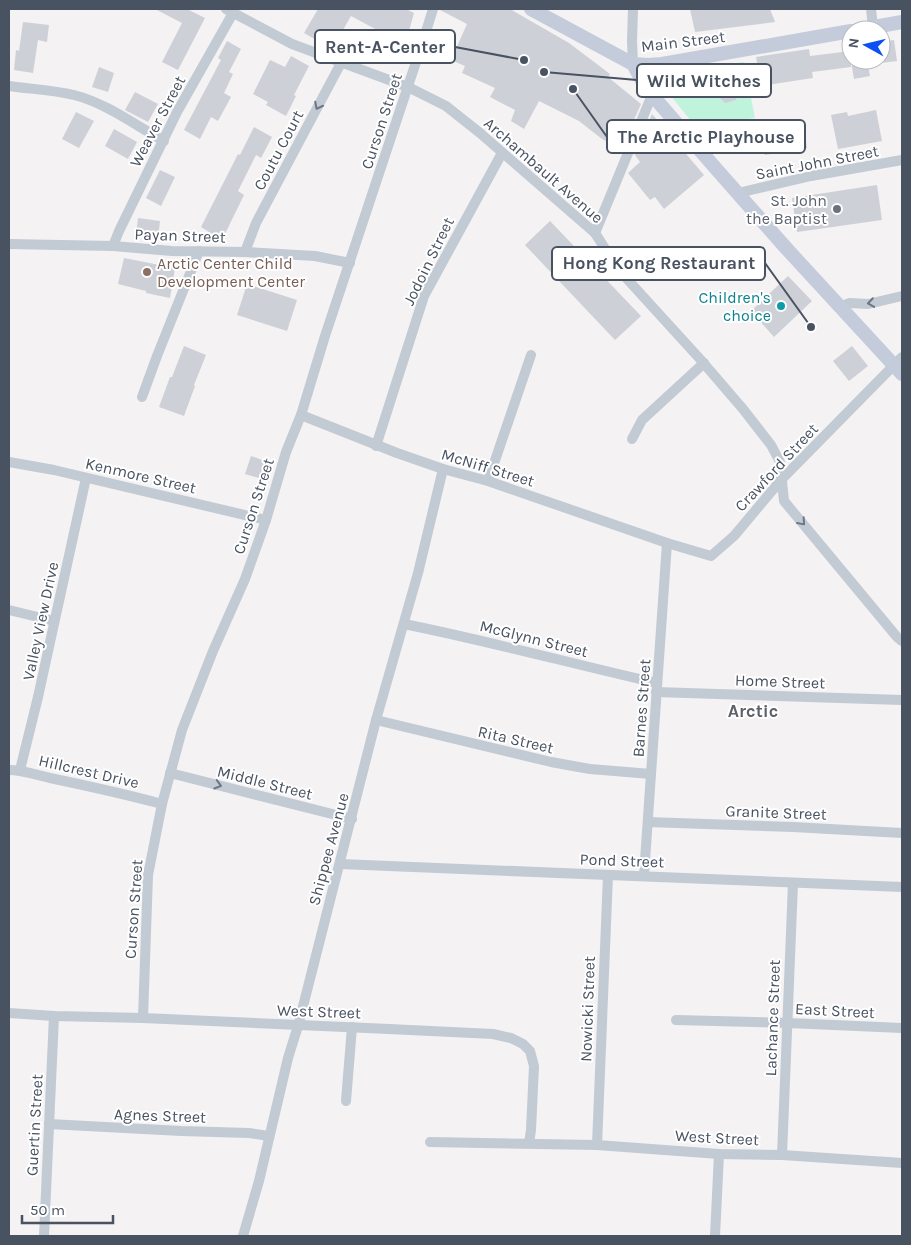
<svg xmlns="http://www.w3.org/2000/svg" width="911" height="1245" font-family="Karla,sans-serif">
<rect width="100%" height="100%" fill="#f4f2f2"/>
<polygon fill="#bff3db" points="744,62 755,118 696,127 662,85 663,79 666,76"/>
<g fill="#ced0d7">
<polygon points="155,9 187,9 205,18 178,70 162,62 182,23"/>
<polygon points="318,9 406,9 414,13 405,45 351,16 332,49 304,33"/>
<polygon points="440,9 510,9 569,43 610,74 608,77 641,104 621,149 602,139 579,121 539,101 524,129 511,121 515,110 490,97 495,88 462,73 465,66 451,60 467,24 440,10"/>
<polygon points="690,9 770,9 775,22 695,32"/>
<polygon points="23,22 49,25 47,42 38,40 33,73 14,70 16,50 19,51"/>
<polygon points="894,40 897,61 881,63 881,42"/>
<polygon points="227,41 241,49 229,72 233,74 224,93 231,97 218,121 211,117 200,139 184,130 221,60 218,58"/>
<polygon points="809,49 810,56 851,51 851,60 867,60 870,76 854,79 851,61 851,67 812,72 813,78 761,86 756,57"/>
<polygon points="291,56 309,66 294,95 296,96 286,116 266,105 268,102 253,94 270,60 285,67"/>
<polygon points="99,67 114,73 108,92 92,87"/>
<polygon points="731,83 739,90 736,100 725,103 719,97 721,86"/>
<polygon points="135,92 158,104 148,122 125,110"/>
<polygon points="876,110 882,141 838,149 831,115 847,112 848,116"/>
<polygon points="76,112 94,121 79,148 62,139"/>
<polygon points="652,114 704,175 664,209 655,197 650,200 628,173 640,162 635,155"/>
<polygon points="803,122 807,148 765,155 763,143 755,140 752,136 753,131 757,128 763,129"/>
<polygon points="254,127 272,137 261,158 256,155 238,191 244,195 222,240 201,227 238,154 240,155"/>
<polygon points="114,129 137,142 128,159 105,146"/>
<polygon points="160,170 175,177 161,206 146,198"/>
<polygon points="877,185 882,220 797,232 792,198"/>
<polygon points="138,218 160,221 158,238 136,235"/>
<polygon points="550,221 641,316 615,340 525,245"/>
<polygon points="124,258 175,268 170,298 146,293 146,291 118,284"/>
<polygon points="788,276 812,301 774,337 751,311"/>
<polygon points="247,284 297,300 287,331 237,315"/>
<polygon points="184,346 206,355 194,385 195,386 184,416 159,407 170,377 172,377"/>
<polygon points="852,346 868,366 849,381 833,361"/>
<polygon points="251,456 265,461 259,478 245,474"/>
</g>
<g fill="none" stroke-linecap="round" stroke-linejoin="round">
<g stroke="#c2cad4" stroke-width="10">
<polyline points="226,9 292,44 408,87 446,106 480,133 595,233 618,269 700,359 743,409 771,445 780,462 784,501 897,637 902,641"/>
<polyline points="871,9 873,27"/>
<polyline points="633,64 632,41 633,9"/>
<path d="M 9,86 C 30,89 53,90 74,95 C 106,103 135,125 164,141"/>
<polyline points="738,193 811,176 902,160"/>
<polyline points="595,233 652,95"/>
<polyline points="9,244 113,246 172,251 245,252 315,256 350,263"/>
<polyline points="113,246 119,231 177,112 233,13"/>
<polyline points="245,252 256,223 341,63"/>
<polyline points="840,307 850,303 868,304 902,296"/>
<polyline points="142,397 157,356 199,251"/>
<polyline points="301,415 397,453 443,469 488,481 667,543 711,556 734,536 781,480 902,357"/>
<polyline points="632,439 642,420 704,363"/>
<polyline points="376,446 424,296 502,153"/>
<polyline points="9,462 54,470 266,520"/>
<polyline points="488,481 531,355"/>
<polyline points="9,610 54,621"/>
<path d="M 404,624 C 489,641 573,664 657,683"/>
<polyline points="656,692 902,700"/>
<polyline points="376,720 551,762 590,769 651,774"/>
<path d="M 9,770 C 23,770 36,775 50,778 C 88,786 125,794 162,804"/>
<polyline points="20,770 38,697 86,478"/>
<polyline points="170,773 352,819"/>
<polyline points="648,822 793,827 902,833"/>
<path d="M 340,864 C 528,871 715,880 902,887"/>
<polyline points="644,875 667,543"/>
<polyline points="9,1013 54,1016 143,1018 389,1029 493,1034 511,1038 523,1044 530,1051 534,1066 531,1130 529,1143"/>
<polyline points="143,1018 148,875 162,804 182,730 213,651 245,579 266,520 286,452 301,415 325,336 424,38 433,9"/>
<polyline points="676,1020 788,1023 902,1028"/>
<polyline points="346,1101 352,1027"/>
<polyline points="49,1124 181,1131 249,1133 269,1136"/>
<polyline points="430,1142 597,1145 719,1154 782,1155 902,1163"/>
<polyline points="597,1145 608,875"/>
<polyline points="782,1155 793,883"/>
<polyline points="44,1236 54,1016"/>
<polyline points="243,1236 259,1181 288,1058 298,1026 376,720 418,573 443,469"/>
<polyline points="715,1236 719,1154"/>
</g>
<g stroke="#c4ccdc" stroke-width="14">
<polyline points="531,9 633,64 648,65 662,64 851,31"/>
<polyline points="857,30 902,22"/>
<polyline points="633,64 646,88 711,163 786,248 902,374"/>
</g>
</g>
<defs><path id="oneway-chevron" d="M-2-3.5L2.5 0L-2 3.5" fill="none" stroke-width="1.6" stroke-linecap="round" stroke-linejoin="round" transform="scale(1.25)"/></defs>
<g stroke="#6d7684">
<use href="#oneway-chevron" transform="translate(318 106) rotate(117)"/>
<use href="#oneway-chevron" transform="translate(871 303) rotate(172)"/>
<use href="#oneway-chevron" transform="translate(802 522) rotate(49)"/>
<use href="#oneway-chevron" transform="translate(218 785) rotate(16)"/>
</g>
<circle fill="#6b7280" stroke="#fff" stroke-width="2" cx="837" cy="209" r="5"/>
<circle fill="#8d6e63" stroke="#fff" stroke-width="2" cx="147" cy="272" r="5"/>
<circle fill="#0f9aa8" stroke="#fff" stroke-width="2" cx="781" cy="306" r="5"/>
<g text-anchor="middle" stroke-width="4" stroke-linejoin="round" paint-order="stroke">
<g font-size="16" fill="#485261" stroke="#fff">
<text transform="translate(683 41) rotate(-7)" y="6">Main Street</text>
<text transform="translate(157 121) rotate(-62)" y="6">Weaver Street</text>
<text transform="translate(381 121) rotate(-72)" y="6">Curson Street</text>
<text transform="translate(278 150) rotate(-62)" y="6">Coutu Court</text>
<text transform="translate(817 162) rotate(-11)" y="6">Saint John Street</text>
<text transform="translate(544 170) rotate(41)" y="6">Archambault Avenue</text>
<text transform="translate(180 235) rotate(2)" y="6">Payan Street</text>
<text transform="translate(428 261) rotate(-64)" y="6">Jodoin Street</text>
<text transform="translate(488 467) rotate(17)" y="6">McNiff Street</text>
<text transform="translate(776 467) rotate(-47)" y="6">Crawford Street</text>
<text transform="translate(141 475) rotate(13)" y="6">Kenmore Street</text>
<text transform="translate(253 506) rotate(-72)" y="6">Curson Street</text>
<text transform="translate(40 621) rotate(-78)" y="6">Valley View Drive</text>
<text transform="translate(534 638) rotate(14)" y="6">McGlynn Street</text>
<text transform="translate(780 681) rotate(2)" y="6">Home Street</text>
<text transform="translate(641 708) rotate(-86)" y="6">Barnes Street</text>
<text transform="translate(516 739) rotate(13)" y="6">Rita Street</text>
<text transform="translate(89 771) rotate(13)" y="6">Hillcrest Drive</text>
<text transform="translate(265 782) rotate(14)" y="6">Middle Street</text>
<text transform="translate(776 812) rotate(2)" y="6">Granite Street</text>
<text transform="translate(328 849) rotate(-75)" y="6">Shippee Avenue</text>
<text transform="translate(622 860) rotate(2)" y="6">Pond Street</text>
<text transform="translate(133 909) rotate(-86)" y="6">Curson Street</text>
<text transform="translate(587 1009) rotate(-88)" y="6">Nowicki Street</text>
<text transform="translate(835 1010) rotate(3)" y="6">East Street</text>
<text transform="translate(319 1011) rotate(2)" y="6">West Street</text>
<text transform="translate(772 1018) rotate(-88)" y="6">Lachance Street</text>
<text transform="translate(160 1115) rotate(2)" y="6">Agnes Street</text>
<text transform="translate(34 1125) rotate(-87)" y="6">Guertin Street</text>
<text transform="translate(717 1137) rotate(3)" y="6">West Street</text>
</g>
<g font-size="16" fill="#5b616d" stroke="#fff" text-anchor="end">
<text x="827" y="206">St. John<tspan x="827" dy="18">the Baptist</tspan></text>
</g>
<g font-size="16" fill="#785e54" stroke="#fff" text-anchor="start">
<text x="157" y="269">Arctic Center Child<tspan x="157" dy="18">Development Center</tspan></text>
</g>
<g font-size="16" fill="#0d838f" stroke="#fff" text-anchor="end">
<text x="771" y="303">Children's<tspan x="771" dy="18">choice</tspan></text>
</g>
<g font-size="18" font-weight="bold" fill="#5e6168" stroke="#fff">
<text x="753" y="717">Arctic</text>
</g>
</g>
<path fill="none" stroke="#485261" stroke-width="2" d="M524 60L455 47M544 72L637 80M573 89L607 137M811 327L765 263"/>
<g fill="#485261" stroke="#fff" stroke-width="2">
<circle cx="524" cy="60" r="5"/>
<circle cx="544" cy="72" r="5"/>
<circle cx="573" cy="89" r="5"/>
<circle cx="811" cy="327" r="5"/>
</g>
<g fill="#fff" stroke="#485261" stroke-width="2">
<rect x="315" y="30" width="140" height="33" rx="5"/>
<rect x="637" y="64" width="134" height="33" rx="5"/>
<rect x="607" y="120" width="198" height="33" rx="5"/>
<rect x="552" y="247" width="213" height="33" rx="5"/>
</g>
<g font-size="18" text-anchor="middle" font-weight="bold" fill="#485261">
<text x="385" y="53">Rent-A-Center</text>
<text x="704" y="87">Wild Witches</text>
<text x="706" y="143">The Arctic Playhouse</text>
<text x="659" y="269">Hong Kong Restaurant</text>
</g>
<rect width="911" height="1245" fill="none" stroke="#485261" stroke-width="20"/>
<g transform="translate(866 45) rotate(278)"><circle r="24" fill="#ffffff" stroke="#b6bac0"/>
<path d="M0-4L9 19L0 12L-9 19Z" fill="#0c4ff4"/>
<text y="-8" font-size="14" font-weight="bold" text-anchor="middle" fill="#485261">N</text>
</g>
<path d="M22 1215v8h91v-8" fill="none" stroke="#485261" stroke-width="2.5"/>
<text x="30" y="1215" font-size="15" fill="#485261" stroke="#ffffff" stroke-width="4" paint-order="stroke">50 m</text>
</svg>
